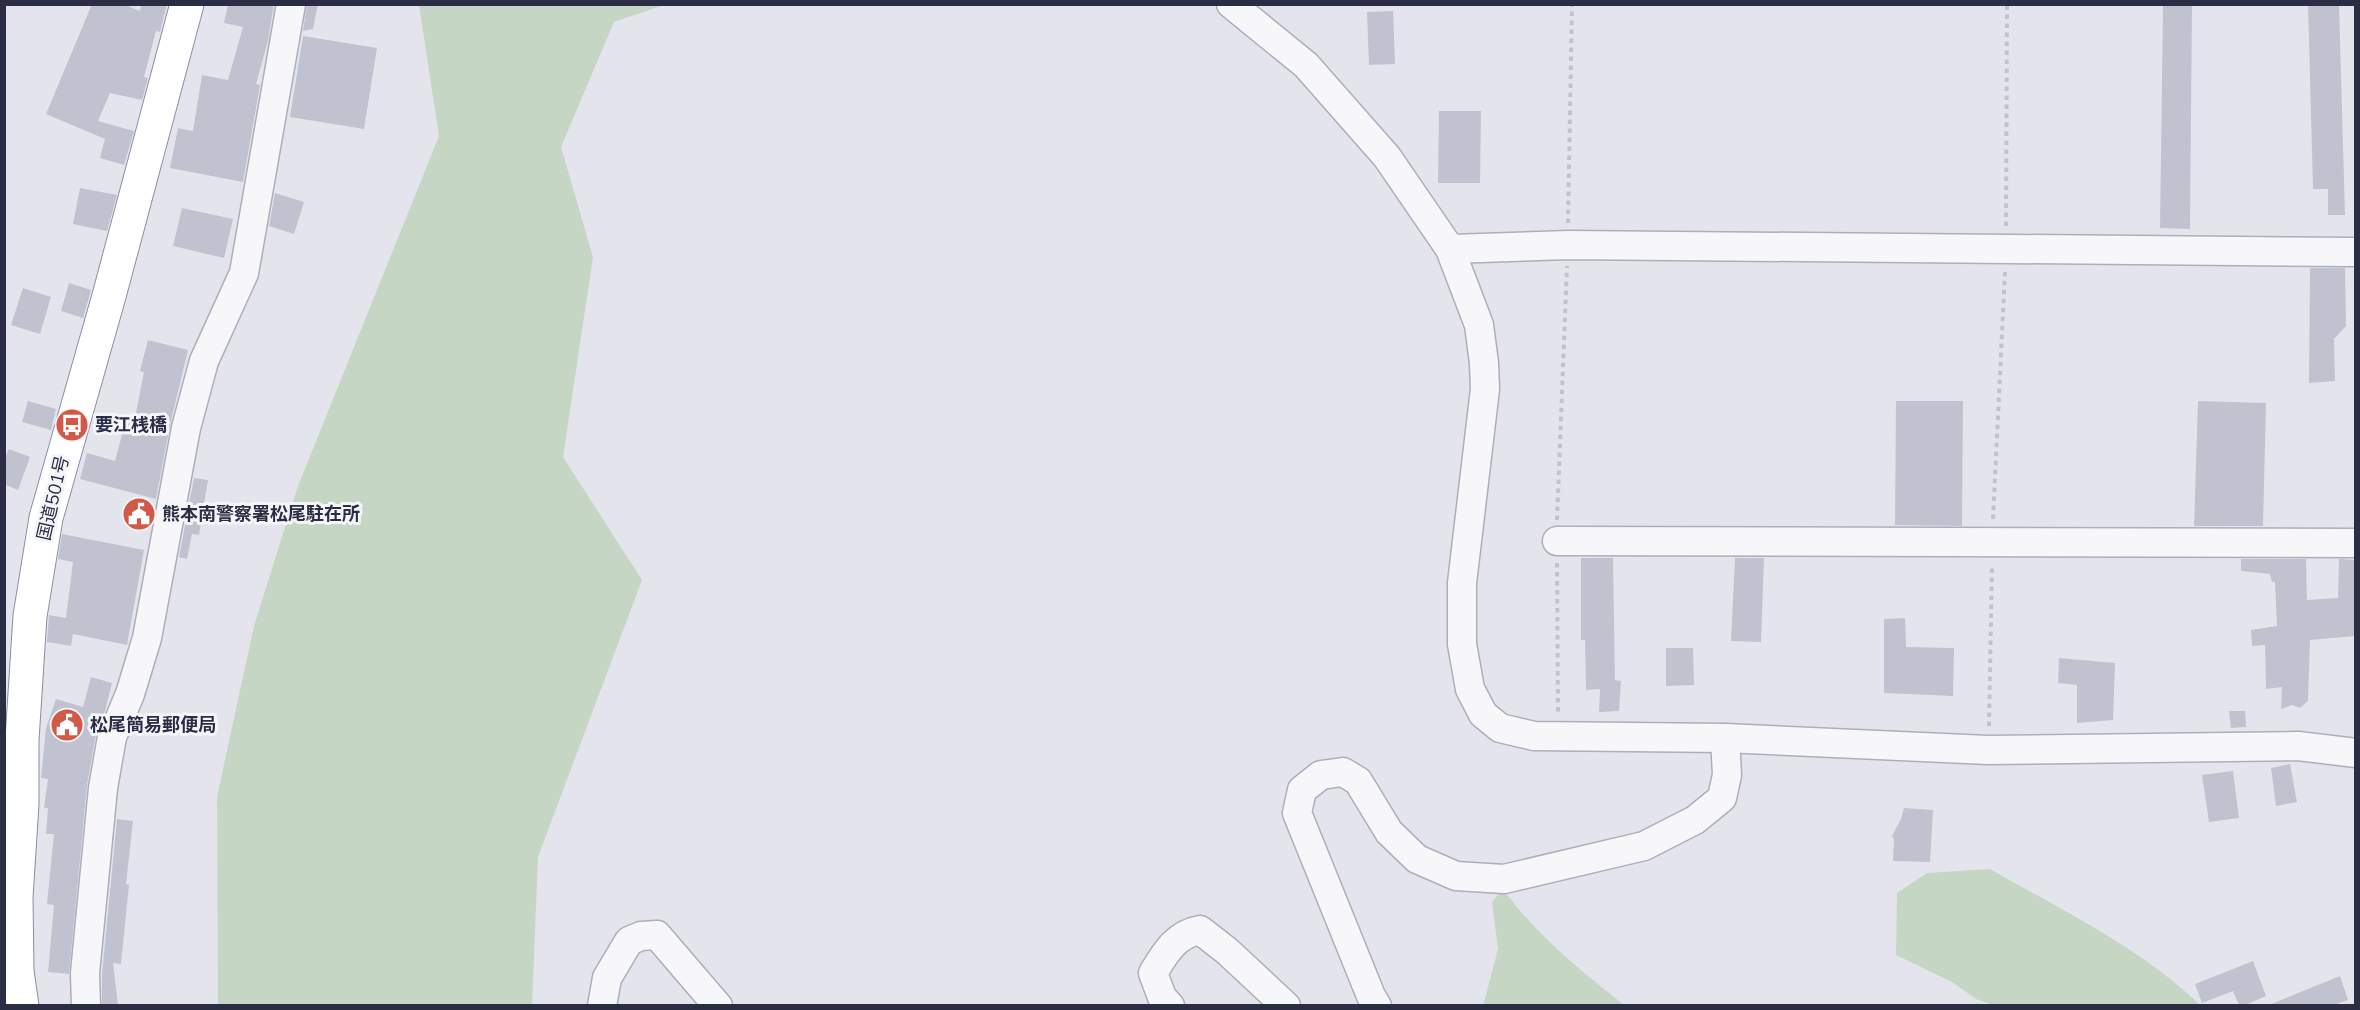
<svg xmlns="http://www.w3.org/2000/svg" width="2360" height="1010" font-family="Mulish,'Noto Sans JP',sans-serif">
<rect width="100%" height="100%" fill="#e4e5ec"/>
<g fill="#c5d6c5">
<polygon points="419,5 664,5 614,22 561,147 593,257 563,457 642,580 538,857 532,1005 218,1005 217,797 254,626 298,486 439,136"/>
<path d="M 1990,869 C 2061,910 2140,947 2200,1005 L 1993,1005 L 1976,999 L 1952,982 L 1896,955 L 1897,893 L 1927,873 Z"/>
<path d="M 1503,889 C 1535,934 1581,971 1624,1005 L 1483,1006 L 1498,949 L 1492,902 Z"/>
</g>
<g fill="#c1c2cf">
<polygon points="92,4 123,4 140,11 141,4 167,4 160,32 156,31 144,77 148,78 142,100 110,93 98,121 134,131 124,165 100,158 105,139 46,114"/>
<polygon points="228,4 274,4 268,41 256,84 260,85 243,182 170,168 178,128 193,131 202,75 228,80 243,27 224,23"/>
<polygon points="307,4 318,4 313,29 303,31"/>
<polygon points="2163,4 2192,4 2190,229 2160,228"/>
<polygon points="2308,4 2339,4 2345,215 2328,215 2328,189 2313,189"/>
<polygon points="1393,11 1395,64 1369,65 1367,12"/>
<polygon points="303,36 377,48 364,129 290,117"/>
<polygon points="1439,111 1481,111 1480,183 1438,183"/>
<polygon points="80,188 117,195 107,231 73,224"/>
<polygon points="275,193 304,202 294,234 269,226"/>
<polygon points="182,208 233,219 224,258 173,246"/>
<polygon points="2310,268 2345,268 2346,326 2334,339 2335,381 2309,383"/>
<polygon points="69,283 91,290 83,318 61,311"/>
<polygon points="23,288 51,297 40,334 11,325"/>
<polygon points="148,340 188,350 170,425 156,499 80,479 87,453 115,461 127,416 135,418 144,372 140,371"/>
<polygon points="28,401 56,409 51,430 22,422"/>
<polygon points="1896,401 1963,401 1962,526 1895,525"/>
<polygon points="2198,401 2266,403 2263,526 2194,526"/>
<polygon points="9,449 30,457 18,490 4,484 4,460"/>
<polygon points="194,478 208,480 199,535 192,534 187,559 179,557"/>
<polygon points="62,534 144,550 127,645 73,634 71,646 47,642 49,615 66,618 73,562 58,559"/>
<polygon points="1581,558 1613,558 1615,680 1621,681 1619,711 1599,712 1600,689 1586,690 1585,640 1581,640"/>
<polygon points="1735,558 1764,558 1761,642 1731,641"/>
<polygon points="2241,559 2306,559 2307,600 2338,598 2339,559 2355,560 2355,636 2310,640 2308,701 2300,708 2292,705 2281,709 2282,687 2266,689 2265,645 2252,646 2251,630 2277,626 2275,582 2272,582 2270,574 2241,571"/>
<polygon points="1905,618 1906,647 1954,648 1953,696 1884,693 1884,619"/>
<polygon points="1666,648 1693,648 1694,685 1666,686"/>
<polygon points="2059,658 2115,663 2113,720 2077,723 2077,685 2058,683"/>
<polygon points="91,677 112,683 105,711 96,734 87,785 69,974 48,972 54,905 47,904 54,834 46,834 48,808 44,808 48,779 41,778 46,728 56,699 83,707"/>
<polygon points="2229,711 2245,711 2246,727 2231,728"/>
<polygon points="2290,764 2297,802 2276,806 2271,768"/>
<polygon points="2233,771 2239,818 2209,822 2202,775"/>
<polygon points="1904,808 1933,810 1930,862 1893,861 1894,839 1892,836 1901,819"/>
<polygon points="117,819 133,821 126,884 129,885 121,964 113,963 118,1005 102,1005 102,974"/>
<polygon points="2253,961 2266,996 2245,1005 2239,1005 2233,991 2202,1003 2195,984"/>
<polygon points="2340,976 2348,1000 2334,1005 2269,1005"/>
</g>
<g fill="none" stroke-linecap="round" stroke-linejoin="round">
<g stroke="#acaeba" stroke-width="31">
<g id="minor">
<polyline points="1231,4 1306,65 1387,157 1450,249 1479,325 1484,363 1485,389 1462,583 1462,644 1470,689 1483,714 1500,728 1534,736 1725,738 1988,750 2298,746 2356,753"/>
<polyline points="1450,249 1568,245 2356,252"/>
<polyline points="1557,541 2356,543"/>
<polyline points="86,1006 85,973 103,788 112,737 130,694 147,638 186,428 204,361 244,273 291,4"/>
<polyline points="602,1006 607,978 629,941 641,936 657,935 718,1006"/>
<path d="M 1170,1006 L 1162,997 L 1153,973 C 1165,953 1176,934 1200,930 L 1227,951 L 1286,1006"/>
<polyline points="1377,1006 1371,996 1297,813 1302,790 1321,775 1343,772 1358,781 1389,832 1417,859 1456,876 1504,879 1644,846 1695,820 1722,798 1727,775 1725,738"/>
</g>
</g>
<g stroke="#8b8ea3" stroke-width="35">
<polyline id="highway" points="22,1006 17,971 16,897 22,804 22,740 30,616 46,518 109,296 187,4"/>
</g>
<g stroke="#c2c2cb" stroke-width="4" stroke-dasharray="4.5 4.5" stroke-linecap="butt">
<polyline points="1568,223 1572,4"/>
<polyline points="2006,226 2007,4"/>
<polyline points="1993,519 2005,272"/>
<polyline points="1557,520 1567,266"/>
<polyline points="1557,563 1558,714"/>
<polyline points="1989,726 1992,566"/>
</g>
<use href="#minor" stroke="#f7f7fa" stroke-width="28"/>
<use href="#highway" stroke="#fff" stroke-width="33"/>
</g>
<defs>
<g id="bus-disc" transform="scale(1.725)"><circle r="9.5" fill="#d25948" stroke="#f4f5f9"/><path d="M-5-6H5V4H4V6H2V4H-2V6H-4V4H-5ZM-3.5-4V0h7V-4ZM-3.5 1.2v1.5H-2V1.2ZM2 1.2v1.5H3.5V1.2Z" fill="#fff"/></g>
<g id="civic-disc" transform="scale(1.725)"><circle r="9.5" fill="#d25948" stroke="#f4f5f9"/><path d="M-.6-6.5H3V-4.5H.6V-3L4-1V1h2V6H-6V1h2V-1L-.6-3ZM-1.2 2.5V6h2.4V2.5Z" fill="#fff"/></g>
</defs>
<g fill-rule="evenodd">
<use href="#bus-disc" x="72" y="425"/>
<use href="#civic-disc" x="139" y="514"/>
<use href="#civic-disc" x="67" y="725"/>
</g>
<g text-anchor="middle" stroke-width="6" stroke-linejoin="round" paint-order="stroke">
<g font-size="18" font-weight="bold" fill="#2b2d45" stroke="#f4f5f9" text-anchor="start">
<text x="95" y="431">要江桟橋</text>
<text x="162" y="520">熊本南警察署松尾駐在所</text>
<text x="90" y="731">松尾簡易郵便局</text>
</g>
<g font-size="18" fill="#2b2d45" stroke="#f4f5f9">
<text transform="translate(53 498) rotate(-77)" y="6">国道501号</text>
</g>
</g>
<rect width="2360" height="1010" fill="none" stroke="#2b2d45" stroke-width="12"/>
</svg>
